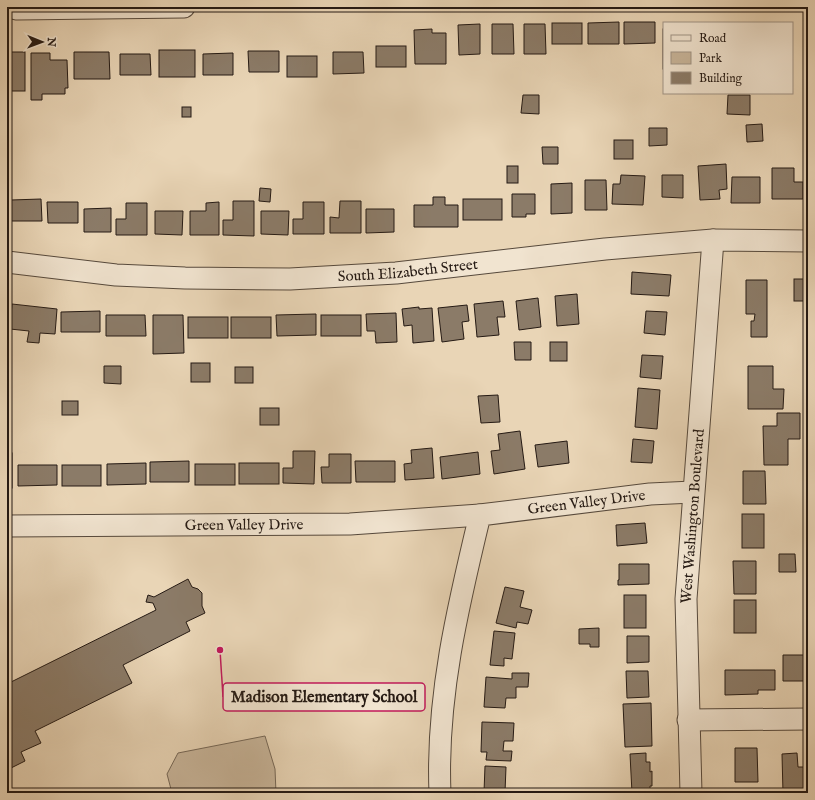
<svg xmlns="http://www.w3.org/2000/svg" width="815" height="800" font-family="'IM FELL English',serif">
<rect width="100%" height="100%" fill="#e9d5b6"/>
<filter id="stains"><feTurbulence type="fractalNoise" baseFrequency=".005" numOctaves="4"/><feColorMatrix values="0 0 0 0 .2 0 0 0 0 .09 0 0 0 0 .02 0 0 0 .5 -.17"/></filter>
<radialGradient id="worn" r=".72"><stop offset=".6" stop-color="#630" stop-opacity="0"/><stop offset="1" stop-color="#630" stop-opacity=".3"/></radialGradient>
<polygon fill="#c8b59a" stroke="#766857" points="265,736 275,769 276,793 172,793 167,774 178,753"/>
<g fill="#8b7b68" stroke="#251a14">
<polygon points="619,22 619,44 588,44 588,23"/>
<polygon points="624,22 655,22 655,43 624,44"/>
<rect x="552" y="23" width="30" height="21"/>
<polygon points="480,24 480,54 459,55 458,25"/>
<polygon points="492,24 513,24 514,54 492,54"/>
<polygon points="524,24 545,24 546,54 524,54"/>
<polygon points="806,25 808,25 808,56 807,56"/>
<polygon points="432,29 432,33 446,33 446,64 415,64 414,30"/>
<rect x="663" y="29" width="1" height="40"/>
<rect x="376" y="46" width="30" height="21"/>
<rect x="159" y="50" width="36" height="27"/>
<polygon points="248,51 279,51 279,72 249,72"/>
<rect x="7" y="52" width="18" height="39"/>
<polygon points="74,52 109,52 110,79 74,79"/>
<polygon points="333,52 363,52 364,73 333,74"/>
<polygon points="31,53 50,53 50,60 67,60 68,88 65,88 65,94 42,94 42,100 31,100"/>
<polygon points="233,53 233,75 203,75 203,54"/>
<polygon points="120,54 150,54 151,75 120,75"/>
<rect x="287" y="56" width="30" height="21"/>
<polygon points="523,95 539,95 539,114 521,113"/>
<polygon points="728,95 750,95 750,115 727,114"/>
<rect x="182" y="107" width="9" height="10"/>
<polygon points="762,124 763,141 747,142 746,125"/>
<polygon points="649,128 667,128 667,145 649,146"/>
<rect x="614" y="140" width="19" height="19"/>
<polygon points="542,147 558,147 558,164 543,164"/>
<polygon points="726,164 727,189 719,190 720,199 700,200 698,166"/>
<rect x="507" y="166" width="11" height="17"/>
<polygon points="772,168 794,168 794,182 803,182 803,199 772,199"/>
<polygon points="621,175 645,176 643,205 612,204 613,184 620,184"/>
<polygon points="662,175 683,175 683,198 662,197"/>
<polygon points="732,177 760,177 760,203 731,203"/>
<polygon points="585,180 606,180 607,210 585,210"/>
<polygon points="572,183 572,213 551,214 551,184"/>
<polygon points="260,188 271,189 270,202 259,201"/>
<polygon points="512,194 535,194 535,214 526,214 526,217 512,217"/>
<polygon points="433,197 445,197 445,205 458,205 458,227 414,227 414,205 433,205"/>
<polygon points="41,199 42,221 11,221 11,200"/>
<rect x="463" y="199" width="39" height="21"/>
<polygon points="233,201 254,201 254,236 223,235 223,220 233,220"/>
<polygon points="340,201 361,201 361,233 330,233 330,217 339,218"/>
<polygon points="47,202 78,202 78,223 48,223"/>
<polygon points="219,202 219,235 190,235 190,211 206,211 206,203"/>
<polygon points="303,202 324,202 324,234 293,234 293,219 303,219"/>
<polygon points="126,203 147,203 147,235 116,235 116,219 126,219"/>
<polygon points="111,208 111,232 84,232 84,209"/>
<polygon points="366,209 394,209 394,232 366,233"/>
<polygon points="155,211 183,211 182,235 155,234"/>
<polygon points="261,211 289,211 288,235 261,234"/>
<polygon points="632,272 671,275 669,296 631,294"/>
<rect x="794" y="279" width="14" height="22"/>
<polygon points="746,280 767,280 767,337 751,337 751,321 754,321 755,314 746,314"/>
<polygon points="577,294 579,324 557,326 555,296"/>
<polygon points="538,298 541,327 519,330 516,301"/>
<polygon points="503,301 505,317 497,317 499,335 477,337 474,304"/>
<polygon points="12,304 57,309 55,334 40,333 39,343 27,342 29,331 10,329"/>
<polygon points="467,305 469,321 462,322 464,339 442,342 438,308"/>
<polygon points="419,307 419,309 432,308 434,341 413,343 412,325 404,326 402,309"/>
<polygon points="100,311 100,332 61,332 61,312"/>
<polygon points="646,311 667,312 665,335 644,333"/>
<polygon points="396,313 397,342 376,343 375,331 367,331 366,314"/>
<polygon points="316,314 316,335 277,336 276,315"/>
<polygon points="106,315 145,315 146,336 106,336"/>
<polygon points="153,315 183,315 184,353 153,354"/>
<rect x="321" y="315" width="40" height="21"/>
<rect x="188" y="317" width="40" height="21"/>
<rect x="231" y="317" width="40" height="21"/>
<polygon points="514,342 531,342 531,360 515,360"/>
<rect x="550" y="342" width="17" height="19"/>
<polygon points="642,355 663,356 661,379 640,377"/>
<rect x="191" y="363" width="19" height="19"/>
<polygon points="104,366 121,366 121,384 104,383"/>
<polygon points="748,366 773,366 773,389 784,389 783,409 748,409"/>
<rect x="235" y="367" width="18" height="16"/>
<polygon points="638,388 660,390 657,429 635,427"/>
<polygon points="498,395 500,422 481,423 478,396"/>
<rect x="62" y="401" width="16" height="14"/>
<rect x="260" y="408" width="19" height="17"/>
<polygon points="777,413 800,413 800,439 788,439 788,465 764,465 763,426 777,426"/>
<polygon points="520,431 525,469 494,474 491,451 500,450 498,434"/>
<polygon points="633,439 654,441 652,463 631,462"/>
<polygon points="567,441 569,463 538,467 535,445"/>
<polygon points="432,448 434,478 405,480 404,464 412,463 411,450"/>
<polygon points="293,451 315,451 314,484 283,483 283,468 293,468"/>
<polygon points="478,452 480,474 442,479 440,457"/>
<rect x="7" y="453" width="5" height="35"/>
<polygon points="329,454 351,454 351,483 322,483 321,467 329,467"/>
<polygon points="189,461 189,482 150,482 150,462"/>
<polygon points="355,461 395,461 395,482 356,482"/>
<polygon points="146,463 146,484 107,485 107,464"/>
<rect x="239" y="463" width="40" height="21"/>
<rect x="195" y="464" width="40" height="21"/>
<polygon points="18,465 57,465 57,485 18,486"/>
<rect x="62" y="465" width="39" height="21"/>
<polygon points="743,471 765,471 766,504 743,504"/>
<rect x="742" y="514" width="22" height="34"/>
<polygon points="645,523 647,543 617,546 616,525"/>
<polygon points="779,554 795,554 796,572 779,572"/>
<polygon points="733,561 756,561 756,594 734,594"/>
<polygon points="619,564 649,564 649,584 618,585 618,580 619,580"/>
<polygon points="188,579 192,587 198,589 202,593 202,606 205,613 186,622 190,631 123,665 132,683 35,731 41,743 21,752 25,761 7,770 7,684 156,610 153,603 146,602 148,595 154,597"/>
<polygon points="505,587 524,591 520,607 532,610 528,624 517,622 516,628 496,623"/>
<rect x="624" y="595" width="22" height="33"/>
<rect x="734" y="600" width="22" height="33"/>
<polygon points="599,628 599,647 590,647 590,644 579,644 579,629"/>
<polygon points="494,631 515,633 512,659 504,658 504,666 490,665"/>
<polygon points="627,636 649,636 649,662 627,663"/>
<polygon points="804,643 808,643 808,681 783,681 783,655 804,655"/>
<polygon points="725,670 775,670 775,690 758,690 758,694 725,695"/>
<polygon points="626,671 648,671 649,697 627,698"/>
<polygon points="512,673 529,673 528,687 516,687 516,698 506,698 505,708 484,707 486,677 512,679"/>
<polygon points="651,703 652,746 625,747 623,704"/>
<polygon points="482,722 514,723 513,741 504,741 503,751 512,751 511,761 486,760 487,752 481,752"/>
<polygon points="735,748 757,748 758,782 735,782"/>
<polygon points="646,753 646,762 650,762 650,772 652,771 652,786 650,786 650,793 632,793 630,754"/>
<polygon points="797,753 798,767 808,767 808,793 783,793 782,754"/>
<polygon points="485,766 506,767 505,792 484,792"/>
</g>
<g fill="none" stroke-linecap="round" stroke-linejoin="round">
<g stroke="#56493c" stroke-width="23">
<g id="minor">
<polyline points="9,7 17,9 184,7"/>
<path id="s1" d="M 7,262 L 116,275 L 185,278 L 290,279 L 396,273 L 605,249 L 713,240 L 808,241"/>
<path id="s2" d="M 7,526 L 350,524 L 480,515"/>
<polyline points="688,720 808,719"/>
<path id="s3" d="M 440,793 C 436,698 458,606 480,515 L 650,494 L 693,492"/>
<path id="s4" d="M 691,793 L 686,599 L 713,240"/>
</g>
</g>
<use href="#minor" stroke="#f1e4d0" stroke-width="21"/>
</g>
<g text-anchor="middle" stroke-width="3" stroke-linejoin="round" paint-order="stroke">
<g font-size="15" fill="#251a14" stroke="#f1e4d0">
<text dy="5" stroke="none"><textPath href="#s1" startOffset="402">South Elizabeth Street</textPath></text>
<text dy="5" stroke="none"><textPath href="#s3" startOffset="389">Green Valley Drive</textPath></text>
<text dy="5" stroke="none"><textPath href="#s4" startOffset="277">West Washington Boulevard</textPath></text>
<text dy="5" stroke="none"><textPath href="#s2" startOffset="237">Green Valley Drive</textPath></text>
</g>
</g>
<path fill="none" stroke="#c2185b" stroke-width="1.5" d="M220 650L223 697"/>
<circle fill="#c2185b" stroke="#f1e4d0" stroke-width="1.5" cx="220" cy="650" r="4"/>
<rect fill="#f1e4d0" stroke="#c2185b" stroke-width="1.5" x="223" y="683" width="202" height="28" rx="4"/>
<g font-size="16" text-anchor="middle" font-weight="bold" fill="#251a14">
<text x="324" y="702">Madison Elementary School</text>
</g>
<rect width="815" height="800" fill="none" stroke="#e9d5b6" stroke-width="24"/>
<rect x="8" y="8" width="799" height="784" fill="none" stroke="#251a14" stroke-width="2"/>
<rect x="12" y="12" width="791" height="776" fill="none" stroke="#251a14"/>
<rect x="663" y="22" width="130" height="72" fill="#f1e4d0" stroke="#9f9385"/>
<rect x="671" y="35" width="20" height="6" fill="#f1e4d0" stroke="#9f9385"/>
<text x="699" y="42" font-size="12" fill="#251a14">Road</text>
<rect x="671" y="52" width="20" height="12" fill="#c8b59a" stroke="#9f9385"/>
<text x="699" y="62" font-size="12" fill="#251a14">Park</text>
<rect x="671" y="72" width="20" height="12" fill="#8b7b68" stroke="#9f9385"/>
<text x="699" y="82" font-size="12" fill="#251a14">Building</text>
<g transform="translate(42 42) rotate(91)" stroke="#f1e4d0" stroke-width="3" paint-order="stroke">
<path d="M0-3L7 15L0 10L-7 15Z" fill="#251a14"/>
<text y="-6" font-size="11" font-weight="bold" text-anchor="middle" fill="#251a14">N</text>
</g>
<rect width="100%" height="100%" filter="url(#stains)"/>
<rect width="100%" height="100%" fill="url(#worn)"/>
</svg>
